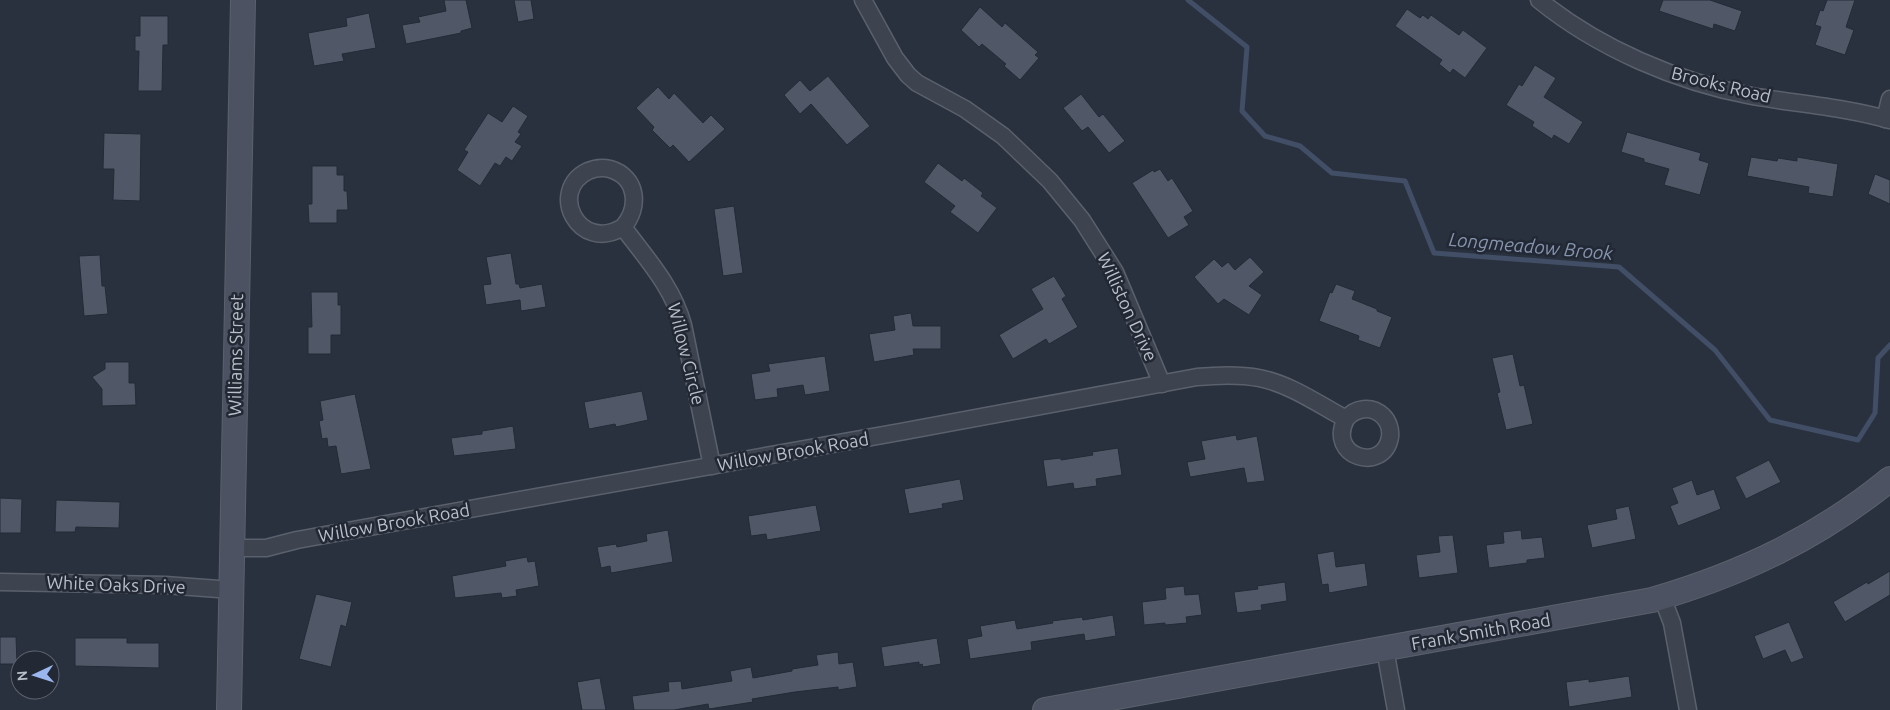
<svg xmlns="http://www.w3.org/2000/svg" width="1890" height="710" font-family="Ubuntu,sans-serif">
<rect width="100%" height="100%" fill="#29313f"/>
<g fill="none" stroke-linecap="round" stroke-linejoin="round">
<polyline stroke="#414e66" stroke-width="5" points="1188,0 1247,47 1242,111 1265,136 1300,146 1332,173 1405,181 1434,253 1619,267 1715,350 1770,420 1858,440 1875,413 1878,358 1890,345"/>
</g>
<g fill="#505867" stroke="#242a36">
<polygon points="444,0 466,0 472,28 461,31 461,33 406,44 402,25 420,22 418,17 446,11"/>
<polygon points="514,0 531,0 534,19 518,22"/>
<polygon points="1663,0 1710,0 1742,11 1735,31 1714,24 1713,29 1659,11"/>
<polygon points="1827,0 1855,0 1846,27 1854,30 1845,55 1815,45 1821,27 1815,25 1820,10 1823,11"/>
<polygon points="980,7 1002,27 1005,23 1038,52 1035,55 1039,58 1020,80 1004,66 1006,64 982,44 979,47 961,30"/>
<polygon points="1407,9 1420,18 1423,15 1428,19 1431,15 1459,35 1463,30 1487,48 1465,78 1453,69 1450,73 1439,64 1442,60 1395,26"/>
<polygon points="369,13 376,48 342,54 344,61 314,66 308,33 347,26 346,18"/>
<polygon points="140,16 168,16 168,45 163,45 162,91 138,91 139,51 135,51 135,36 140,36"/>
<polygon points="1535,65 1556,78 1544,97 1583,122 1569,144 1554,135 1552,139 1532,126 1534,122 1506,105 1519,84 1522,86"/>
<polygon points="828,76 870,126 847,145 811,104 800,114 784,95 800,80 810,91"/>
<polygon points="658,87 669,99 674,93 703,123 711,115 725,129 689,162 673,145 670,148 652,130 654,127 636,108"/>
<polygon points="1081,94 1099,117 1103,114 1125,141 1109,153 1088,127 1082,131 1063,108"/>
<polygon points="513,106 528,116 518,132 521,134 515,142 522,146 512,161 506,157 500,166 495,163 480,186 457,170 468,152 464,150 488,113 502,122"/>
<polygon points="1627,132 1701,153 1699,160 1709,163 1700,195 1664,185 1669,169 1644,162 1644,159 1621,152"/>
<polygon points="104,133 141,134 140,201 113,200 114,169 103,169"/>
<polygon points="1751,157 1777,161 1778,158 1797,161 1797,157 1838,164 1833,197 1808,193 1809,187 1747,176"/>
<polygon points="938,163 962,181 964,178 983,193 981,196 997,208 978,233 950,212 955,206 924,182"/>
<polygon points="312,166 337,166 337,175 344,175 344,191 347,191 348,210 337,210 337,223 309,223 308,204 312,204"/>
<polygon points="1160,169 1168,181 1172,178 1193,211 1184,217 1189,225 1168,238 1132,183 1153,170 1154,172"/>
<polygon points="1875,174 1890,180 1890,204 1868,194"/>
<polygon points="734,206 743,273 723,276 714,209"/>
<polygon points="511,253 516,284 519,284 520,288 542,284 546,307 521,311 520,300 486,305 483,285 491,284 486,257"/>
<polygon points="100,255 102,286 105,286 108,314 84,316 79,256"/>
<polygon points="1250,257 1264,272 1249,286 1262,295 1249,315 1224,299 1218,304 1194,277 1214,259 1222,267 1228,262 1235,270"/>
<polygon points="1054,276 1066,296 1062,299 1078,327 1049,344 1046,339 1013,359 999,335 1043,309 1031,289"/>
<polygon points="1336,284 1355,291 1352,299 1377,309 1377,311 1392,317 1380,348 1358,340 1359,336 1319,321 1330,292 1332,293"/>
<polygon points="311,292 338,292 338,305 341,305 341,335 331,335 331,354 308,354 308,327 312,327"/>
<polygon points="911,313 913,326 941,326 941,349 913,349 914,355 874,362 869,334 895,330 893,316"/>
<polygon points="1513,354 1520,386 1524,385 1533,424 1506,430 1497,393 1500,392 1492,358"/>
<polygon points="825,356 830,391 805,395 803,385 777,389 778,397 755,400 751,374 770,371 768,364"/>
<polygon points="105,362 129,362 129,383 135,383 136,405 102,406 102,389 92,377 105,369"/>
<polygon points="642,391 648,420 616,427 615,424 589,429 584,402"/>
<polygon points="355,394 371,469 341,474 336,446 328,447 327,438 322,439 319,421 323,420 320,401"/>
<polygon points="513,426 516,449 454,456 451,438 482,434 482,431"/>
<polygon points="1236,435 1237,440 1257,436 1265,481 1247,483 1244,468 1190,477 1187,462 1205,459 1201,441"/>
<polygon points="1118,448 1122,475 1096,479 1097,486 1074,489 1073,483 1047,487 1043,460 1061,458 1061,460 1093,455 1092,452"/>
<polygon points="1769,460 1781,482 1746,499 1735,477"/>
<polygon points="960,479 964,500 942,504 943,508 909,514 904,489"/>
<polygon points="1692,480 1697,495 1714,489 1721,509 1678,526 1670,506 1678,503 1672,488"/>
<polygon points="0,498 22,499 21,533 0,533"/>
<polygon points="56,500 120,502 119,528 76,527 75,532 55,532"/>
<polygon points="816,505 821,531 767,540 766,534 751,536 748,516"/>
<polygon points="1629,506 1636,539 1592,548 1587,525 1617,519 1615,509"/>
<polygon points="668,530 673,562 611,573 610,566 601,568 597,547 616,544 617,547 647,541 646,534"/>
<polygon points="1521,530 1522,539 1542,537 1545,558 1527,560 1527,563 1489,568 1486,545 1504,543 1503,532"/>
<polygon points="1453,535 1458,573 1419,578 1416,555 1440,552 1438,536"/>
<polygon points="1334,551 1336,567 1365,563 1368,586 1329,593 1328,584 1322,585 1317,554"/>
<polygon points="527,557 528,562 535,561 539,586 516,590 517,596 502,598 501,593 455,598 452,576 506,566 505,561"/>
<polygon points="1890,571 1890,595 1845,622 1833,602 1867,582 1868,584"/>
<polygon points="1285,582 1287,601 1261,605 1262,610 1237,613 1234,592 1258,589 1257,586"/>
<polygon points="1184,586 1185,595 1199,594 1202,615 1186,617 1187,623 1165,625 1165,623 1144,625 1142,602 1166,599 1165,588"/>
<polygon points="316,594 352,602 346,627 341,625 331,667 299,659"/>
<polygon points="1113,615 1116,636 1085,641 1084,634 1031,642 1032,650 970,659 967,639 982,636 980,626 1015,620 1017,629 1053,623 1052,621 1082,617 1083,620"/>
<polygon points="1789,622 1804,658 1791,663 1785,650 1763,659 1754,636"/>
<polygon points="0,637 16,637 17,664 0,664"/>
<polygon points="75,638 127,638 127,643 159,643 159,668 75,666"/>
<polygon points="937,638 941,664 923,667 922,664 919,665 919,662 884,667 881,647"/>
<polygon points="838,652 839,664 853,662 857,687 838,690 838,687 795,692 752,699 753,702 709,709 708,704 674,710 634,710 632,696 669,691 668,682 681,681 682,689 732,681 730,671 751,667 753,678 792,671 792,669 818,665 816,655"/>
<polygon points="1629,676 1632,697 1569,707 1566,682 1589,679 1589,682"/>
<polygon points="600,678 606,710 582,710 577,682"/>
</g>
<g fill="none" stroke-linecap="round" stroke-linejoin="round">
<g stroke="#5b616c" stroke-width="19">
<g id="street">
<polyline points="863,0 895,58 908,75 917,83 965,109 1003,136 1050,181 1082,220 1115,272 1162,384"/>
<path d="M 1539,0 C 1598,48 1677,82 1752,96 C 1798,104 1845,107 1890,120"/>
<polyline points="1885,119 1890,99"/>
<path d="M 623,227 C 640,208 638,177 610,169 C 602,167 595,168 588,171 C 547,191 579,254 623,227 C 646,258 673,287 683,325 L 712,466"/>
<path d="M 233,548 L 266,548 L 297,540 L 900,432 L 1197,377 C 1218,375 1239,374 1259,378 C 1290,384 1318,404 1346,419 C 1326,457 1384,474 1390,437 C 1391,429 1388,421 1383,416 C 1371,405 1355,408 1346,419"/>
<polyline points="0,582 165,585 232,590"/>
<polyline points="1662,597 1672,623 1688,710"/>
<polyline points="1385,649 1396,710"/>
</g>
</g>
<g stroke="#5b616c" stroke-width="26">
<g id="secondary">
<polyline points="229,710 243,0"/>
<path d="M 1045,710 L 1652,600 C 1741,574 1818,538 1890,479"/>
</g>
</g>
<use href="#street" stroke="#3d434f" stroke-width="16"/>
<use href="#secondary" stroke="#4c5261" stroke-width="24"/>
</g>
<g text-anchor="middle" stroke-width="5" stroke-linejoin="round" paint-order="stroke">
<g font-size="18" fill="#babfc9" stroke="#222834">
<text transform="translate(1721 85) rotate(14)" y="6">Brooks Road</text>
<text transform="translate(1127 307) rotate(65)" y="6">Williston Drive</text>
<text transform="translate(686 354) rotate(76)" y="6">Willow Circle</text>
<text transform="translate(236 355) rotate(-89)" y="6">Williams Street</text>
<text transform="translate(793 452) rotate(-10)" y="6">Willow Brook Road</text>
<text transform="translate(394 523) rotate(-10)" y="6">Willow Brook Road</text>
<text transform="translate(116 585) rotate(2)" y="6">White Oaks Drive</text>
<text transform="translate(1481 632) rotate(-10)" y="6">Frank Smith Road</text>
</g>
<g font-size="19" font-style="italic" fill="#8593ad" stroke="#222834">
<text transform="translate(1531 246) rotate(5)" y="7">Longmeadow Brook</text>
</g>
</g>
<g transform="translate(35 675) rotate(266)"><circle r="24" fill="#222834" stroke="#5f6470"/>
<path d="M0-4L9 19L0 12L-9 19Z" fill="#9bb5ed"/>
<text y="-8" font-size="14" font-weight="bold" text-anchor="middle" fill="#babfc9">N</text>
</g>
</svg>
